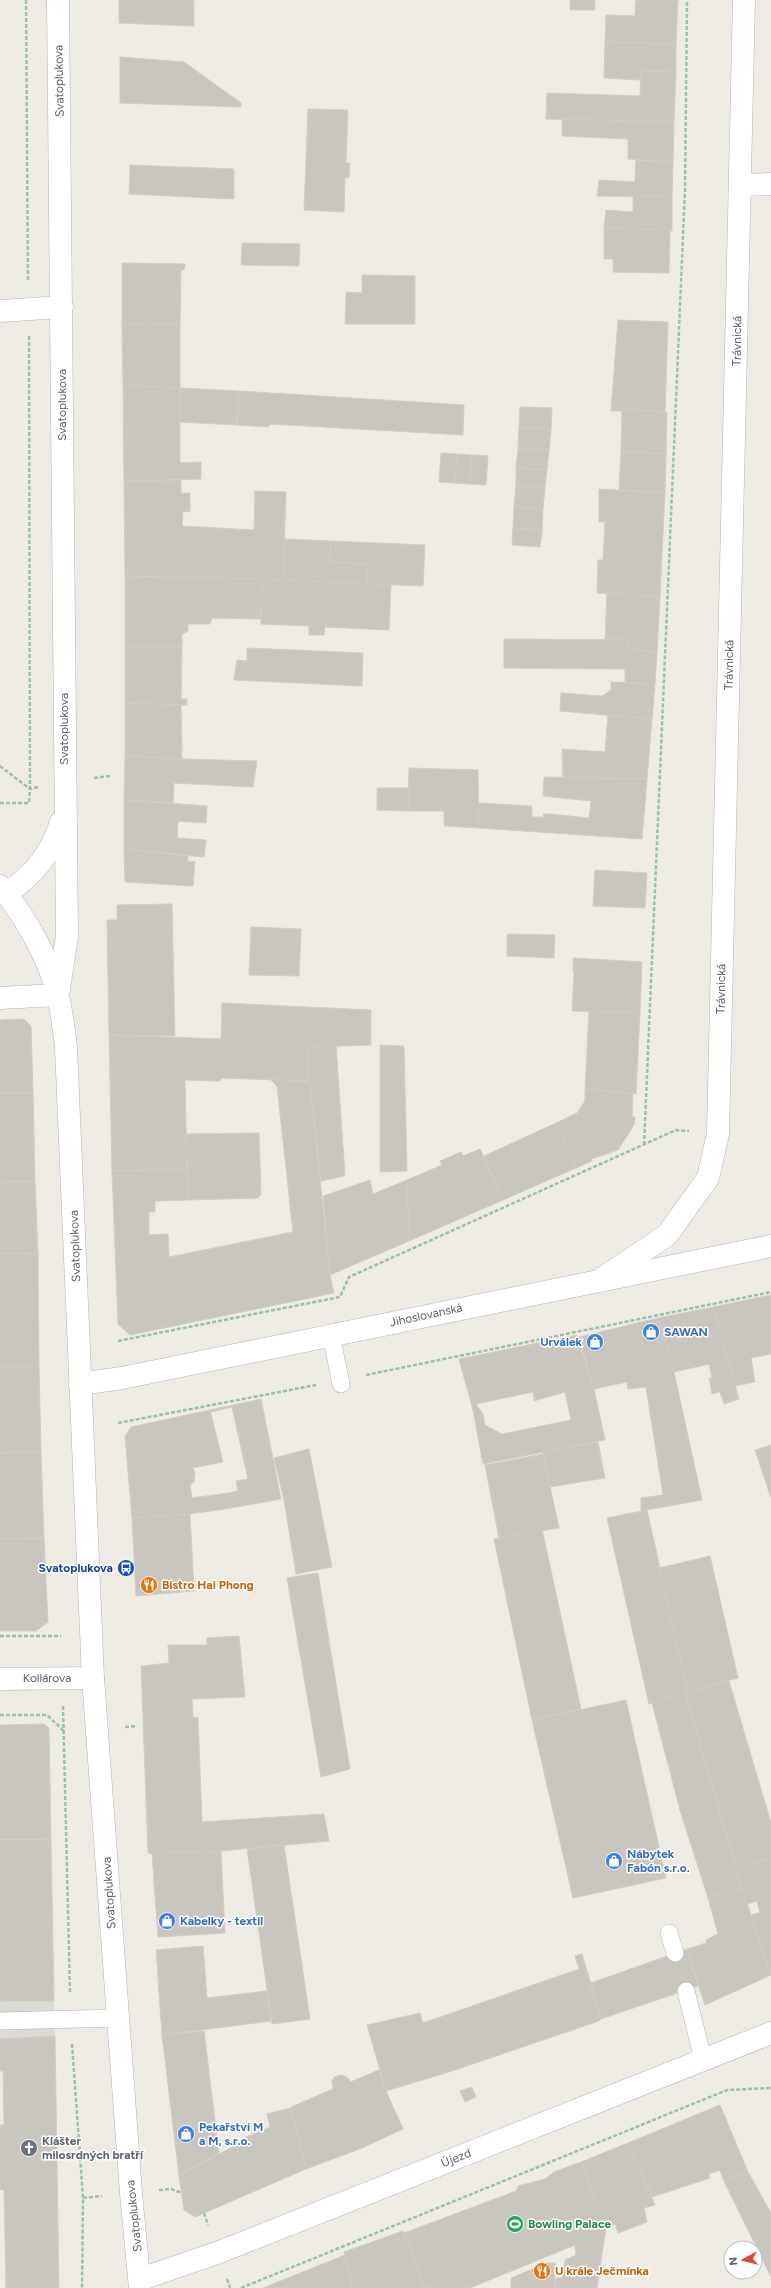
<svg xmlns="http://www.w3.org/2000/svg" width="771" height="2288" font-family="Figtree,sans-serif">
<rect width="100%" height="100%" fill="#edebe4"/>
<polygon fill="#dcdad6" points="0,2001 54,2001 55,2036 0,2039"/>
<g fill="#c9c6c0" stroke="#d2cdc2" fill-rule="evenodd">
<polygon points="119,0 194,0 194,26 119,23"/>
<rect x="570" y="0" width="25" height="10"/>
<polygon points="636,0 678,0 676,44 605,42 606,15 635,16"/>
<polygon points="605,42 676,44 676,72 641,71 641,80 604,78"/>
<polygon points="120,57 184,62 241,103 241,107 120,103"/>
<polygon points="641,71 676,72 674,122 546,119 547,93 640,96"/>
<polygon points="308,109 348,110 346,163 350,163 349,178 345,178 344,212 304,210"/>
<polygon points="562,119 674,122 673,162 628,159 628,139 562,136"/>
<polygon points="636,160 673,162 672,197 597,196 599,180 635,182"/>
<polygon points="130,165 234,169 234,199 129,194"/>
<polygon points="633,196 672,197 672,231 604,228 606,210 633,212"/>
<polygon points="604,228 670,230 669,273 613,272 613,259 604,259"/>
<polygon points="242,243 300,244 299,266 241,265"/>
<polygon points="122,263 185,264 184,270 181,270 180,324 122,325"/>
<polygon points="362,275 415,276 415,324 345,324 346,292 362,293"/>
<polygon points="618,320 668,322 665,412 622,409 622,411 611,411"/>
<polygon points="180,324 180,388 123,385 122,325"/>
<polygon points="123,385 180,388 180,463 201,462 201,479 124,481"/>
<polygon points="180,388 239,391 237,425 180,422"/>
<polygon points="239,391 464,405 463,435 271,424 268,427 237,425"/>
<polygon points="520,407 552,408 551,429 519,427"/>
<polygon points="622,409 667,412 666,454 621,451"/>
<polygon points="519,427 551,429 549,450 518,449"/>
<polygon points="518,449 549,450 547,470 516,468"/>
<polygon points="621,451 666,454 665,493 619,490"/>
<polygon points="441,453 457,454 455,483 439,482"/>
<polygon points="457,454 472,455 470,484 455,483"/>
<polygon points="472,455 488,456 486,485 470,484"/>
<polygon points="516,468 547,470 545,487 516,486"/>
<polygon points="181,480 181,493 190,493 190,512 183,511 182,526 254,530 255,491 286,492 283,581 125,576 124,481"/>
<polygon points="516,486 545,487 543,509 514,507"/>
<polygon points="599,489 665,493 660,597 597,593 598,560 603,560 605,522 599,522"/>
<polygon points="514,507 543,509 542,530 513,528"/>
<polygon points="513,528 542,530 540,547 512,545"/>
<polygon points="284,539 331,541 330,562 367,564 367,584 283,581"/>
<polygon points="331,541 425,545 423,586 367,584 367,564 330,562"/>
<polygon points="125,576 262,579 261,619 212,618 210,624 188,624 188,631 182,634 182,647 125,646"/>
<polygon points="262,579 391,585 389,630 325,627 324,635 309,635 309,626 261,624"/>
<polygon points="607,592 660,597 657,652 628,649 628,640 605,640"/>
<polygon points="504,639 628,640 628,649 657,652 655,684 625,682 625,669 504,668"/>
<polygon points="125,646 182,647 181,699 187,699 187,705 125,703"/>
<polygon points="247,648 363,653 362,686 234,680 237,660 247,661"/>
<polygon points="611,682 655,684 652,719 560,711 561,693 602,696 611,690"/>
<polygon points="125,703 181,705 182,759 125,756"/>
<polygon points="608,715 652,719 647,779 563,777 562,749 605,752"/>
<polygon points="125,756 182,759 257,761 253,787 174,783 173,803 124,800"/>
<polygon points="409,768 478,770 479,828 444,826 444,811 408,811"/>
<polygon points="544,777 647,779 642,839 479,828 478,803 532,806 532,817 544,817 543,814 550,814 589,818 591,801 543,796"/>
<polygon points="377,788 408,788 408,811 377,810"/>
<polygon points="124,800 207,806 206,823 178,821 177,838 206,840 204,857 124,849"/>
<polygon points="124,849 188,856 188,862 195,861 193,886 125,882"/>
<polygon points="595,870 647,873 645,908 593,906"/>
<polygon points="172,904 175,1036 109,1035 107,920 117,920 117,905"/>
<polygon points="251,927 301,929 299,976 249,975"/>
<polygon points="507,934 555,935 554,958 507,956"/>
<polygon points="573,958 642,962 640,1013 572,1011 574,971 573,971"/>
<polygon points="222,1003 371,1010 371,1045 307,1047 308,1081 221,1078 220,1081 185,1080 187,1169 112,1171 109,1035 221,1039"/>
<polygon points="589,1011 640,1013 636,1094 585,1089"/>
<polygon points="24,1019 31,1026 33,1093 0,1093 0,1020"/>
<polygon points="336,1045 345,1176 321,1181 310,1082 308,1081 307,1047"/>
<polygon points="380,1045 404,1046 407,1171 380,1172"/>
<polygon points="270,1079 310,1082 330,1275 334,1293 130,1335 118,1324 112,1171 187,1169 188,1200 155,1201 155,1212 149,1212 149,1235 168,1234 169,1257 293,1232 277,1086"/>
<polygon points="585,1089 633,1094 632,1117 635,1117 634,1125 618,1150 591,1159 592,1161 576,1168 556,1123 577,1113 585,1101"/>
<polygon points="0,1093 33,1093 35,1182 0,1182"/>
<polygon points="556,1123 576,1168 503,1200 484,1156"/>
<polygon points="259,1133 261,1194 258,1198 188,1200 186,1134"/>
<polygon points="480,1149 503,1200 409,1241 407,1180 442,1165 440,1161 461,1152 463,1156"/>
<polygon points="370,1180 373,1194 407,1180 409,1241 330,1275 323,1196"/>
<polygon points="0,1182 35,1182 38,1254 0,1253"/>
<polygon points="0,1253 38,1254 39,1366 0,1367"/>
<polygon points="771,1295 771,1354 751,1358 755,1382 735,1386 713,1307"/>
<polygon points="713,1307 739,1399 724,1404 720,1392 712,1394 709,1378 712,1378 709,1364 674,1372 658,1318"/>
<polygon points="658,1318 674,1372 702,1500 641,1511 641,1498 663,1495 646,1387 628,1389 627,1382 594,1389 579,1337"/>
<path d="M 577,1335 L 594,1389 L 605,1440 L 483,1464 L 473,1410 L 459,1359 ZM 533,1392 L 534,1401 L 565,1392 L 571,1420 L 502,1434 L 485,1425 L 483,1414 L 476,1404 Z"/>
<polygon points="39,1366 41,1452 0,1453 0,1367"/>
<polygon points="261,1399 281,1499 231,1508 228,1493 238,1491 236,1481 248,1479 232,1407 211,1412 210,1410"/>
<polygon points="210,1410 223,1462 192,1468 195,1472 194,1482 190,1485 192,1498 228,1493 231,1508 190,1514 132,1518 125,1436 131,1427"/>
<polygon points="598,1442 605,1478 550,1487 543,1452"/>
<polygon points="771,1445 771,1498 755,1450"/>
<polygon points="309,1449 332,1567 296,1574 284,1500 274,1458"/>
<polygon points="41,1452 44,1538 0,1539 0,1453"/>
<polygon points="543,1454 559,1528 499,1538 485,1465"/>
<polygon points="647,1510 688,1692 649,1704 607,1518"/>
<polygon points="190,1514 194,1591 136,1596 132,1518"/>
<polygon points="542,1529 581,1709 532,1720 494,1539"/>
<polygon points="44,1538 48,1622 36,1631 0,1631 0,1539"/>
<polygon points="710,1556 738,1678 688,1692 659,1568"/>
<polygon points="318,1573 350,1769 321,1777 287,1578"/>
<polygon points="239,1636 245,1697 192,1699 193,1718 198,1717 202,1822 324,1814 329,1841 221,1851 150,1854 148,1852 141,1666 169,1663 168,1645 207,1645 207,1638"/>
<polygon points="729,1681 771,1823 771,1858 736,1867 685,1693"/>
<polygon points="685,1693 742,1888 708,1898 680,1810 652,1703"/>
<polygon points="626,1700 666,1878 573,1898 532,1720"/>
<polygon points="44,1724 49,1728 51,1840 0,1839 0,1725"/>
<polygon points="0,1840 51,1840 54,2001 0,2001"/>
<polygon points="284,1845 310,2019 272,2024 247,1849"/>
<polygon points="221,1851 225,1933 158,1937 152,1853"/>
<polygon points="771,1858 771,1974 751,1915 760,1913 757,1901 747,1904 736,1867"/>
<polygon points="742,1888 771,1975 705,2005 687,1949 706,1943 706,1940 718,1934 708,1898"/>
<polygon points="203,1946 207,1998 267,1991 271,2021 162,2035 156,1950"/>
<polygon points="687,1949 698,1986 601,2019 591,1983"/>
<polygon points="582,1954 601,2019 599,2021 452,2071 386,2091 367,2025 420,2013 423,2023 579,1969 575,1956"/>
<polygon points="204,2031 219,2153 179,2175 162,2035"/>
<polygon points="55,2036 59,2288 6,2288 4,2190 0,2190 0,2125 4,2125 3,2071 0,2071 0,2039"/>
<polygon points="379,2070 386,2091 403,2129 362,2148 306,2169 291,2107 333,2089 332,2081 334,2077 342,2075 348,2078 350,2082"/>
<polygon points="472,2087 476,2097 465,2102 460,2091"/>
<polygon points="720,2105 748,2172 724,2181 720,2170 709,2174 710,2178 652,2197 628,2143"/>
<polygon points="291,2108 306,2169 195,2217 184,2210 179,2175 242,2142 246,2137 270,2127 267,2114"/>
<polygon points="628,2143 655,2205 644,2208 647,2222 618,2233 615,2224 606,2228 581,2162"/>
<polygon points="581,2162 606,2228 597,2288 555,2288 556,2278 562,2278 565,2260 576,2255 575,2245 470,2288 425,2288 404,2233 516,2191 518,2186 545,2179 554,2172"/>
<polygon points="748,2172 771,2213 771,2277 724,2181"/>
<polygon points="403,2231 425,2288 352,2288 344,2252"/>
<polygon points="345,2255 352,2288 263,2288"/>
<polygon points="547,2263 555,2263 555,2288 511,2288 511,2278"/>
</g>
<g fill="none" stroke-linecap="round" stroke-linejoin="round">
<g stroke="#b1b4b8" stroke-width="18">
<g id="lane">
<polyline points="331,1335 341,1384"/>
<polyline points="669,1933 675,1953"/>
<polyline points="686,1991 703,2059"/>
<polyline points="0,2021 118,2018"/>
</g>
</g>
<g stroke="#b1b4b8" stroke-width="23">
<g id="street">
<polyline points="741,185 771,184"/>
<polyline points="0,311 62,307"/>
<path d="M 6,894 C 34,874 51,855 61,822"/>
<polyline points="0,998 58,995 67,936 58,0"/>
<polyline points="600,1280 667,1235 708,1178 718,1134 744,0"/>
<polyline points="80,1384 122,1378 771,1246"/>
<polyline points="0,1679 93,1678"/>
</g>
</g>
<g stroke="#b0b3b8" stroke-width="23">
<g id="secondary">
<path d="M 0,886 C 24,915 50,959 58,996 C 62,1013 64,1030 66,1047 L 93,1678 L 131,2193 L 140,2288"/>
<polyline points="141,2279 217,2253 771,2033"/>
</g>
</g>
<g stroke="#9ac1a6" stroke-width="2.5" stroke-dasharray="4 2" stroke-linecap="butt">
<polyline points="26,0 28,281"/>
<polyline points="0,766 30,789 38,787"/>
<polyline points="94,778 110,776"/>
<polyline points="0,803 29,803 30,789 29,336"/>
<polyline points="644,1145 685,190 687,0"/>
<polyline points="118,1341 340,1297 349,1277 676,1130 689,1131"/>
<polyline points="366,1375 771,1292"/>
<polyline points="118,1423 316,1385"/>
<polyline points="0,1636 61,1636"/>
<polyline points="63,1706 70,1993"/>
<polyline points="0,1715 47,1715 65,1732"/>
<polyline points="125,1727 137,1726"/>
<polyline points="72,2044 83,2198 82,2288"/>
<polyline points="159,2190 171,2189 182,2193"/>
<polyline points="83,2198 102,2196"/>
<polyline points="204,2213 208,2225"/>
<polyline points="227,2279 230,2288"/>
<polyline points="241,2288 727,2090 771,2088"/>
</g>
<use href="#lane" stroke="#fff" stroke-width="17"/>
<use href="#street" stroke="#fff" stroke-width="22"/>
<use href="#secondary" stroke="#fff" stroke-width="22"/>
</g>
<defs>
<g id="shop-disc" transform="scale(0.9)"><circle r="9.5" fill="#3f7fe0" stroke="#fff"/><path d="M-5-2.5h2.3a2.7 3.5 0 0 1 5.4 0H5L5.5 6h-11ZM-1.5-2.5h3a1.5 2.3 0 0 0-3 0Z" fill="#fff"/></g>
<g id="bus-disc" transform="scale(0.9)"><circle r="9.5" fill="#1a4fb4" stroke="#fff"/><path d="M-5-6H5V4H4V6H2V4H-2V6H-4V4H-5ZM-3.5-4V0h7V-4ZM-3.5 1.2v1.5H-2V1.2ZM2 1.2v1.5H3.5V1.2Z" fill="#fff"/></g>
<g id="restaurant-disc" transform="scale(0.9)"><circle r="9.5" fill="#e8710a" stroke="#fff"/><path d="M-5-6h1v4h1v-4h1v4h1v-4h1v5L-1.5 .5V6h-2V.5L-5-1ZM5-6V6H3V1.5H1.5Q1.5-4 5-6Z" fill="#fff"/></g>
<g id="church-disc" transform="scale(0.9)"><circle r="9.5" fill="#6b7280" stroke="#fff"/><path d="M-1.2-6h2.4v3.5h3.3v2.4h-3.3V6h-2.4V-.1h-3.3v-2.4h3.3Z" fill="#fff"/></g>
<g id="stadium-disc" transform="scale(0.9)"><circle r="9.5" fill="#2e9e5b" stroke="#fff"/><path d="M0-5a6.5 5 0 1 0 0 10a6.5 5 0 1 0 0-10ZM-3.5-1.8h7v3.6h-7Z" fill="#fff"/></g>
</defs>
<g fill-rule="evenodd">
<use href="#shop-disc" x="651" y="1332"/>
<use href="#shop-disc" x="595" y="1342"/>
<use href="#bus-disc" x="126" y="1568"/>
<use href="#restaurant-disc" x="149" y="1585"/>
<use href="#shop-disc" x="614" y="1861"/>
<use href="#shop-disc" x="167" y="1921"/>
<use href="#shop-disc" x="186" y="2134"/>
<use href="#church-disc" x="29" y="2148"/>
<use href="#stadium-disc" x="515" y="2224"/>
<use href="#restaurant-disc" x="542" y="2271"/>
</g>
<g text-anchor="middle" stroke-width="3" stroke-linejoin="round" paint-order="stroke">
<g font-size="12" fill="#5c5f63" stroke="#fff">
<text transform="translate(59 81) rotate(-91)" y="4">Svatoplukova</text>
<text transform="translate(737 341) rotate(-89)" y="4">Trávnická</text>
<text transform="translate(62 405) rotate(-90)" y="4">Svatoplukova</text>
<text transform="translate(729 665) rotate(-89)" y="4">Trávnická</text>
<text transform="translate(64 729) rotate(-90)" y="4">Svatoplukova</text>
<text transform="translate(721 989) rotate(-89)" y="4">Trávnická</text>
<text transform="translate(75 1246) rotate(-92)" y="4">Svatoplukova</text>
<text transform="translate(426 1315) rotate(-12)" y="4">Jihoslovanská</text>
<text x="47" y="1682">Kollárova</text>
<text transform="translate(109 1893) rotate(-94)" y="4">Svatoplukova</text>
<text transform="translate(456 2158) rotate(-22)" y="4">Újezd</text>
<text transform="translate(134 2216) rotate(-96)" y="4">Svatoplukova</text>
</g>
<g font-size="12" font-weight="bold" fill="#366cbe" stroke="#fff" text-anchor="start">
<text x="664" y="1336">SAWAN</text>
<text x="582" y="1346" text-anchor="end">Urválek</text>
<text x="627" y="1858">Nábytek<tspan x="627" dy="14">Fabón s.r.o.</tspan></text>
<text x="180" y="1925">Kabelky - textil</text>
<text x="199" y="2131">Pekařství M<tspan x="199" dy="14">a M, s.r.o.</tspan></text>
</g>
<g font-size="12" font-weight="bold" fill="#164399" stroke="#fff" text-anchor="end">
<text x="113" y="1572">Svatoplukova</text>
</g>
<g font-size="12" font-weight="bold" fill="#c56008" stroke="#fff" text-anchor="start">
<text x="162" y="1589">Bistro Hai Phong</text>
<text x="555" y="2275">U krále Ječmínka</text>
</g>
<g font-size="12" font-weight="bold" fill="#5b616d" stroke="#fff" text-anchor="start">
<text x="42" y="2145">Klášter<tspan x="42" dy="14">milosrdných bratří</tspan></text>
</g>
<g font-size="12" font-weight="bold" fill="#27864d" stroke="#fff" text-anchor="start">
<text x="528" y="2228">Bowling Palace</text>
</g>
</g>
<g transform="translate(743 2260) rotate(263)"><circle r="19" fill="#ffffff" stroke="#bebfc1"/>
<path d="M0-3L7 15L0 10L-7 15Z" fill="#de4a39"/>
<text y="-6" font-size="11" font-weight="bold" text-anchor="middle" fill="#5c5f63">N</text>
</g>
</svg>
